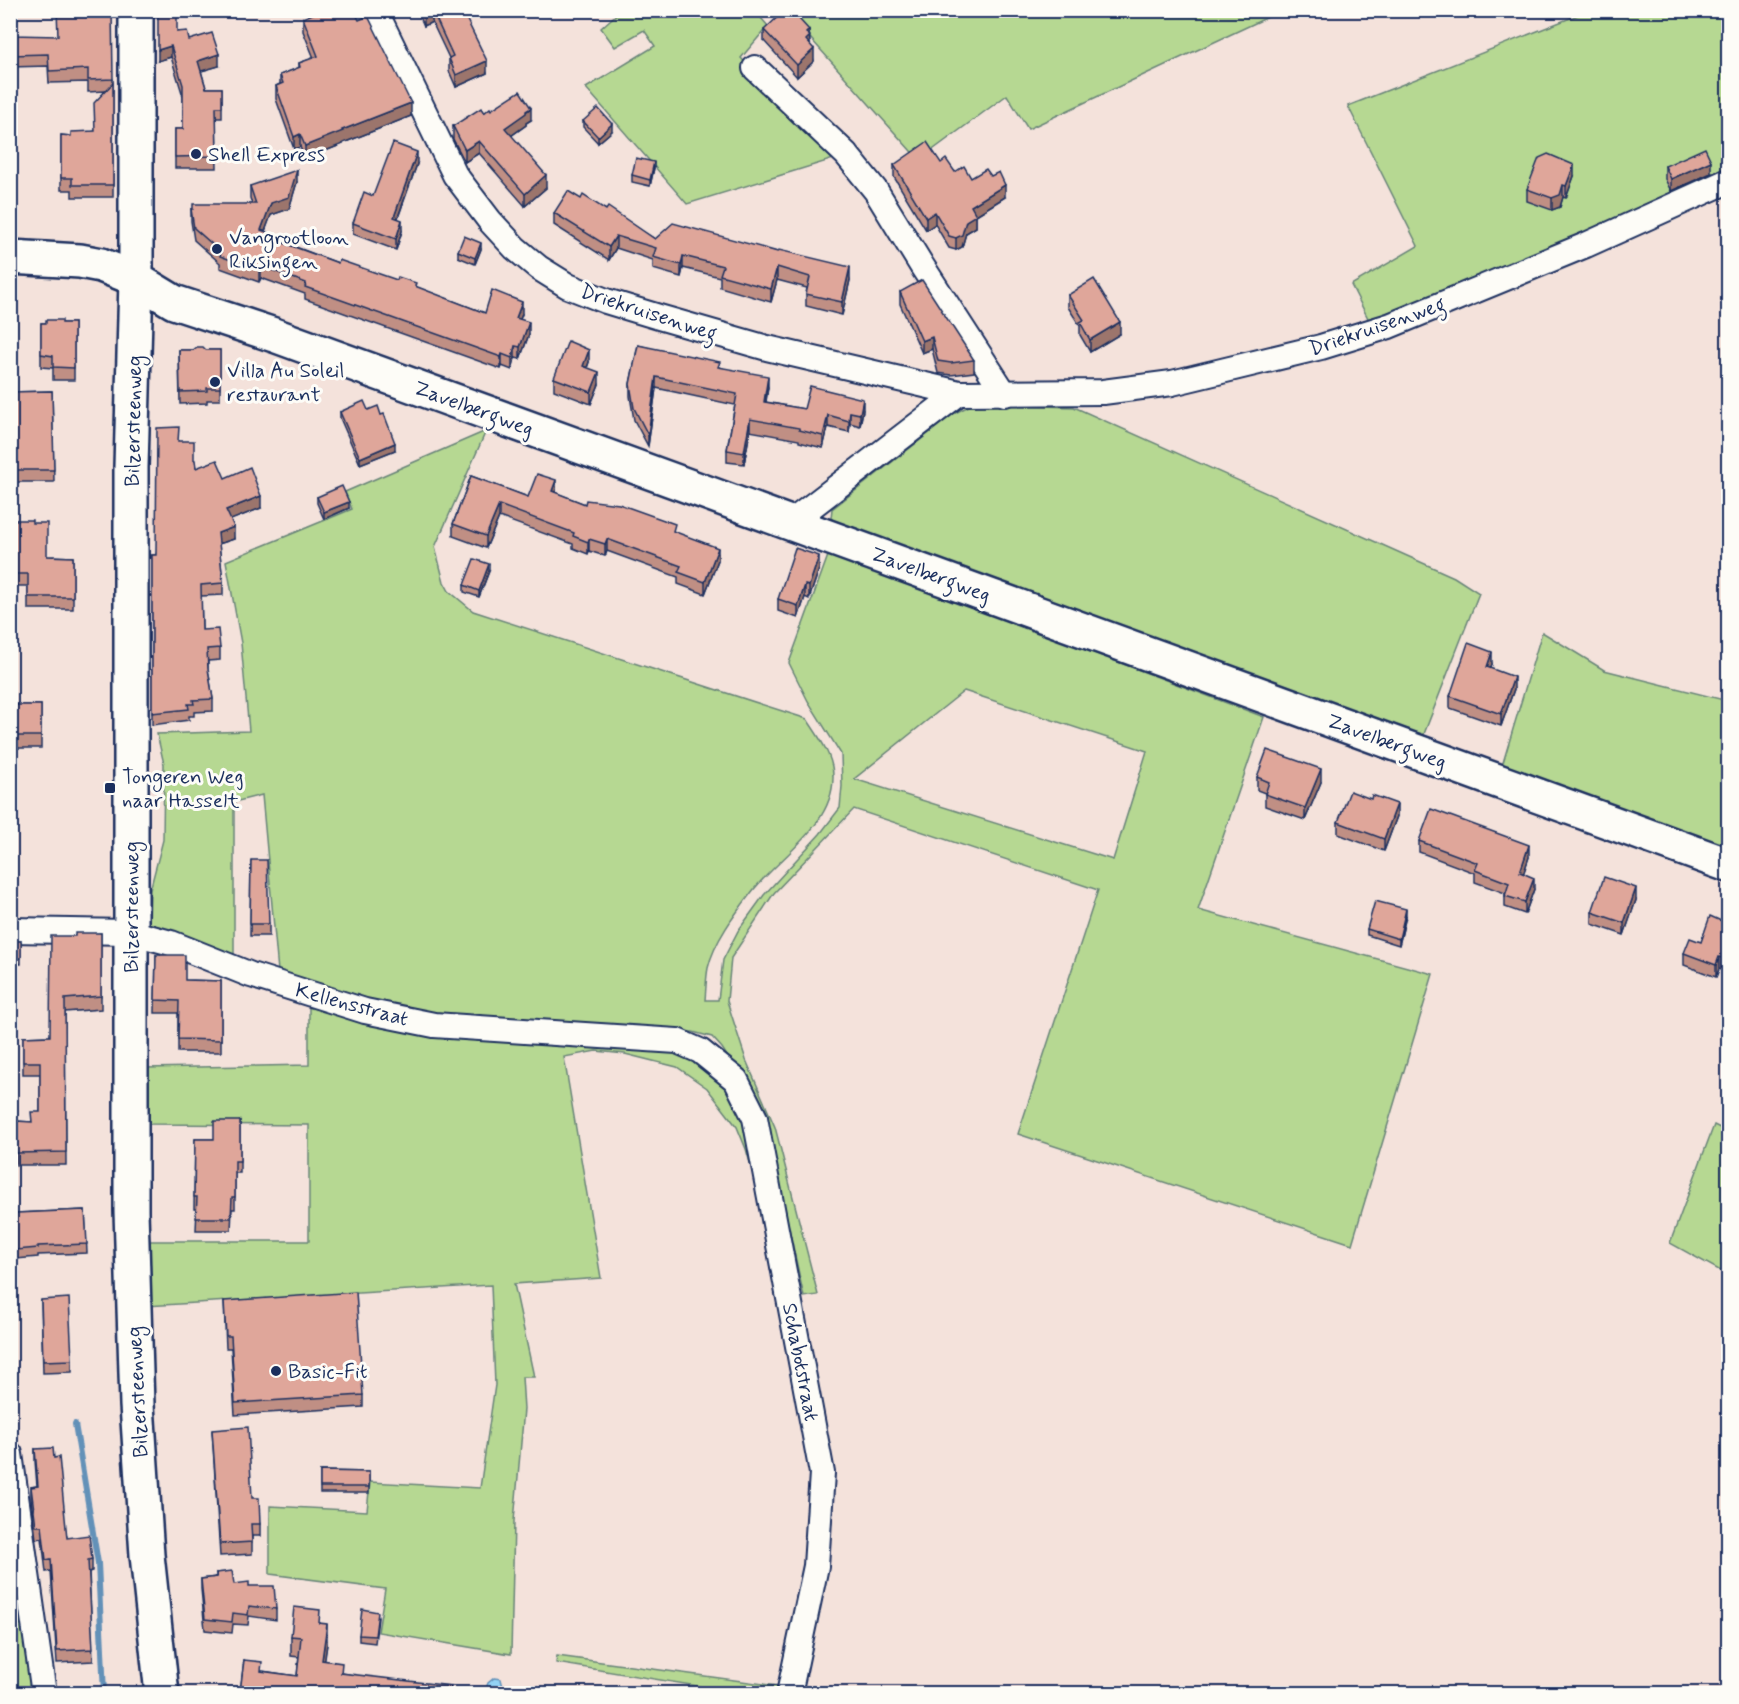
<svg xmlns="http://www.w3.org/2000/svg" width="1739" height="1704" font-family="Mynerve,sans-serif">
<rect width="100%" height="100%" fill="#f4e2db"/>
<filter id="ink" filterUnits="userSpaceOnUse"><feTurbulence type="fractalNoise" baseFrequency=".0167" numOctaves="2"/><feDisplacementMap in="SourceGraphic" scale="12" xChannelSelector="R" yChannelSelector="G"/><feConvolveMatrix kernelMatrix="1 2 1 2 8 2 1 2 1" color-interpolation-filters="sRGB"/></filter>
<g filter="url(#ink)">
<g fill="#b6d892" stroke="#688478" stroke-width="1.5" fill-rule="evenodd">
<polygon points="620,11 755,11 768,26 741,58 837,158 687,204 586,88 655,46 644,30 615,47 601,28"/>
<polygon points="786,11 1281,11 1028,129 1007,95 919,160"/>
<polygon points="1588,11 1721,11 1728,41 1728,170 1427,303 1370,322 1351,285 1418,246 1348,106"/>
<polygon points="973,404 1074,407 1454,577 1479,593 1422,739 838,524 831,518 832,509 955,413"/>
<path d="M 486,431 L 435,547 L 444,582 L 449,591 L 473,611 L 807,719 C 818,736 833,755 833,776 C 834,826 778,857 751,893 C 735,914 714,942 708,968 C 706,978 706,989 705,1000 L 718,1000 L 723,960 L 738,931 L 764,895 L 820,834 L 840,808 L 842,786 L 841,754 L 808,701 L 789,663 L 829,553 L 1264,717 L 1198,910 L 1433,974 L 1352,1244 L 1018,1134 L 1098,890 L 854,809 L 774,893 L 731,958 L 727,1001 L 746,1060 L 775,1127 L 818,1295 L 804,1297 L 782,1196 L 768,1141 L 752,1095 L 722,1048 L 712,1037 L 693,1032 L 389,1010 L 278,971 L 262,795 L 234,802 L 234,961 L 149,930 L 150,890 L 163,840 L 164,764 L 157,734 L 249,731 L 241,643 L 226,561 L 352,509 L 345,492 ZM 964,691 L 1147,751 L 1113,860 L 854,779 Z"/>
<polygon points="1542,632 1604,670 1728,701 1728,849 1502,766"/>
<polygon points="309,1004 686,1052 736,1089 761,1202 746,1149 737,1127 707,1088 677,1067 625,1054 596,1051 564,1057 601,1278 514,1284 534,1377 522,1377 524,1409 514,1521 511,1654 378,1632 385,1589 270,1574 270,1506 367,1511 370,1482 480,1488 495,1385 491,1285 146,1306 146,1241 309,1241 309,1125 146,1124 146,1068 309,1065"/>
<polygon points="1714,1125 1728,1132 1728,1275 1670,1243"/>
<polygon points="24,1603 33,1693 11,1694 11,1604"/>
<polygon points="557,1656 785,1687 783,1693 740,1693 556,1663"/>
</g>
<polygon fill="#93d2f4" stroke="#6391b8" stroke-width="1.5" points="494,1678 501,1679 503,1687 507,1689 510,1693 488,1693 486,1688 488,1683"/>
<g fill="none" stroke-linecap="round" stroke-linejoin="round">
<polyline stroke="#6391b8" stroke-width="6" points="75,1424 98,1563 104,1694"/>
<g stroke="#1b2f5e" stroke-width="28">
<g id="minor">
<polyline points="375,10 455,175 490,221 515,248 539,268 568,286 606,301 659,317 767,348 959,393 1103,392 1172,383 1321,347 1389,326 1586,245 1728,181"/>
<polyline points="755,68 846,154 876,191 922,266 1005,394"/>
<polyline points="790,523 959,393"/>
<polyline points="10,930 130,932 171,943 251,975 365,1011 434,1025 677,1041 700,1051 736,1080 755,1118 822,1473 816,1566 789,1694"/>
<polyline points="10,1454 44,1694"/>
</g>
</g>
<g stroke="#1b2f5e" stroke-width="38">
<g id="secondary">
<polyline points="136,10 136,279 131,467 131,1211 137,1405 147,1555 162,1694"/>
<polyline points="10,257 80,261 101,265 136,279 174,302 274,335 1728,865"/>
</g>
</g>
<use href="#minor" stroke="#fdfcf7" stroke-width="24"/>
<use href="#secondary" stroke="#fdfcf7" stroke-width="33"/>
</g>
<g fill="#c08f84" stroke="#1b2f5e" stroke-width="1.5">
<polygon points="417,10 462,10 487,73 456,87 449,71 449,58 432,22 424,26"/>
<polygon points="303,18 411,116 343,143 343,144 305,159 300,147 294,149 276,99 276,86 280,84 280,75 299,68 299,63 314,58 303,31"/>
<polygon points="764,30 809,30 810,44 814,61 797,77 764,41"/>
<polygon points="10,32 12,35 113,79 113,197 72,197 72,190 61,190 61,135 71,136 95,131 105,91 88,92 88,82 49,83 48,66 10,67"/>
<polygon points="177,32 189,40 219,66 201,71 206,88 222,88 222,118 216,118 217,168 175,168 175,129 183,129 183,96 171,57 158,61"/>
<polygon points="491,110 531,120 526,123 526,125 511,136 546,188 525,206 479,153 465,162 453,139 453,126"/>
<polygon points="583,121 612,131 598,143 583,127"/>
<polygon points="941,163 955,172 971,178 1005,197 976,215 976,227 966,233 962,247 956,250 949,248 935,224 926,230 894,177 894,165"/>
<polygon points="417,164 398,218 402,231 396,250 353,234 353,223 373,196"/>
<polygon points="1665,166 1711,173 1671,191 1665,179"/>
<polygon points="654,168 650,186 632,182 632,175"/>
<polygon points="1574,176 1566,198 1563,197 1560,207 1552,210 1527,201 1527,189"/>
<polygon points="297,182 289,209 271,215 265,231 272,238 338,263 416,287 485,313 522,314 520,319 529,334 520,359 515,358 512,370 502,366 501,369 305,299 305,294 261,278 259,282 220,268 220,263 194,240 191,221 191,209 252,204 250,198 250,186"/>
<polygon points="581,199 606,210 655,239 850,280 842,315 806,306 806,294 807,288 777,280 771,302 720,287 720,277 683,268 681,277 653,269 653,260 616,248 609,260 554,225 554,213"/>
<polygon points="481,249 475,264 458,257 458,251"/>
<polygon points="900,292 974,360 974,372 951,375 938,373 932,349 922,353 900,304"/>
<polygon points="1068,295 1120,334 1090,352 1080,335 1080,326 1068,307"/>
<polygon points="41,323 74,323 74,380 53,380 53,368 41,367"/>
<polygon points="638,345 720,367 768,387 766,402 804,409 863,410 860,426 850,423 849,432 828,427 823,448 799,442 799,440 750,431 744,464 727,462 727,450 735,405 656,388 648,446 634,420 630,396 630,384"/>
<polygon points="179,350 220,350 220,400 207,400 207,403 180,404"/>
<polygon points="589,362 587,368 599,384 591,404 554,390 554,378"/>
<polygon points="52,391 54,482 10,482 10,392"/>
<polygon points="340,412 395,450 360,464 340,418"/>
<polygon points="179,441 194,460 196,468 225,478 261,508 230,520 234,539 219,544 223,583 223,595 201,596 202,630 220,648 220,660 208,661 208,669 213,699 213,711 194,712 194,716 189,716 189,720 152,725 152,555 156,555"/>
<polygon points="471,476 528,497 556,493 585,504 675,532 718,560 705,594 678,584 678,577 607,551 605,556 589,551 588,554 573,548 573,544 499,517 486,548 453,536 453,524"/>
<polygon points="317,497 349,508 324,519 317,503"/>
<polygon points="13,520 32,523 47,556 73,557 73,609 28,609 28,586 12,586"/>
<polygon points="819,569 809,599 805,597 798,618 778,611 778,599"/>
<polygon points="489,571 479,597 464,592 464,585"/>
<polygon points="1492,664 1491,669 1514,689 1501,726 1450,708 1450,696"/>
<rect x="10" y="705" width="31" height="43"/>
<polygon points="1257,777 1321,782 1305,820 1265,806 1265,793 1257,790"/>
<polygon points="1371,799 1397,816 1384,851 1338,834 1338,822"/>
<polygon points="1419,841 1529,857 1523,874 1534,889 1525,914 1505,907 1505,893 1475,882 1475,873 1419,852"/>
<polygon points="251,860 269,924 269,936 250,936"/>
<polygon points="1636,900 1624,935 1592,924 1592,912"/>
<polygon points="1406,916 1399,945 1367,935 1367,929"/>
<polygon points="1728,924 1728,972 1719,969 1716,977 1684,965 1684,953"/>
<polygon points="101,933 101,1009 65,1012 66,1165 16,1165 16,1121 31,1122 40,1112 40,1074 23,1074 23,1037 50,1036 75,936"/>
<rect x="10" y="941" width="11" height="23"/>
<polygon points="156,955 185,980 221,981 221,1052 178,1052 178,1013 155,1013"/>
<polygon points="240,1121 240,1173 235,1173 235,1209 232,1209 231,1230 196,1230 197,1209 194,1209 195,1139 214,1139"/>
<polygon points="85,1210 87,1253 38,1255 38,1257 16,1259 16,1213"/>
<polygon points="41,1300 72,1360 72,1372 43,1373"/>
<polygon points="224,1301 363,1395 363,1407 235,1415 231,1348 226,1348"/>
<polygon points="212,1430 252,1498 260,1524 260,1536 252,1536 252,1554 220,1556"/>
<polygon points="35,1449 54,1458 67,1538 92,1559 92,1571 89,1572 93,1661 57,1663 51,1571 46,1572 42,1538 36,1539 31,1499 31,1487 37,1486 35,1461"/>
<polygon points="320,1471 369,1472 369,1493 320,1493"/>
<polygon points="216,1573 234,1584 249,1586 276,1609 276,1620 249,1616 248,1625 233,1624 232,1633 205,1630 201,1589 201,1579 216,1577"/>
<polygon points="378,1618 375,1643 359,1641 359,1635"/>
<polygon points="320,1623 327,1644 324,1661 342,1673 451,1694 240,1694 244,1660 262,1671 297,1676 299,1657 291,1656 291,1636"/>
</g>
<g fill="#9c746c" stroke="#1b2f5e" stroke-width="1.5">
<polygon points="430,10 432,10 432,22 424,26 424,14"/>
<polygon points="809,30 810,47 806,51 806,33"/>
<polygon points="171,46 171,57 158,61 158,50"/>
<polygon points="814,49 814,61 797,77 797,65"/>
<polygon points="219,54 219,66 198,72 198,61"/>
<polygon points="487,61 487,73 456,87 456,75"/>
<polygon points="411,103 411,116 343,143 343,144 305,159 305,146 342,130"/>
<polygon points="531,108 531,120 526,123 526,125 505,140 505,128"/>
<polygon points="612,124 612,131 598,143 598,137"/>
<polygon points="300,134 300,147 294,149 294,137"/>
<polygon points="479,141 479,153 465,162 465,150"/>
<polygon points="417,152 417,164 394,228 394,217"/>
<polygon points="1711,161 1711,173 1671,191 1671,179"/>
<polygon points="654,162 654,168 650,186 650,180"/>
<polygon points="1574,165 1574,176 1566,198 1566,186"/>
<polygon points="297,170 297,182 289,209 271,215 261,242 261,230 271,203"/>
<polygon points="546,175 546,188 525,206 525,194"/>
<polygon points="1005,185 1005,197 976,215 976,227 966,233 962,247 956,250 956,238 971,206"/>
<polygon points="1563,185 1563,197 1560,207 1552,210 1552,198"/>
<polygon points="935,212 935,224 926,230 926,218"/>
<polygon points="402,220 402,231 396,250 396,239"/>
<polygon points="616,236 616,248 609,260 609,247"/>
<polygon points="481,243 481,249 475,264 475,258"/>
<polygon points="683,256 683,268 681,277 681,265"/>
<polygon points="261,266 261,278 259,282 259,270"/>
<polygon points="777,267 777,280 771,302 771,289"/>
<polygon points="850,267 850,280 842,315 842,302"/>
<polygon points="522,302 522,314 516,330 516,318"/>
<polygon points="529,322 529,334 520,359 520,347"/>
<polygon points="1120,322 1120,334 1090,352 1090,340"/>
<polygon points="932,337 932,349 922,353 922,341"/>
<polygon points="515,346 515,358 512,370 512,358"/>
<polygon points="589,350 589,362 583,378 583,366"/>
<polygon points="502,354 502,366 501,369 501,357"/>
<polygon points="599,372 599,384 591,404 591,392"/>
<polygon points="768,376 768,387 764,413 764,402"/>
<polygon points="656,377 656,388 648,446 648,435"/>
<polygon points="863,399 863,410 860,426 860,414"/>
<polygon points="850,412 850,423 849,432 849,421"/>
<polygon points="828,415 828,427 823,448 823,436"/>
<polygon points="750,419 750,431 744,464 744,453"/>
<polygon points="395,443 395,450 360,464 360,458"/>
<polygon points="556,480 556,492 552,491"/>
<polygon points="261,496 261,508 226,522 226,510"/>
<polygon points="349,502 349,508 324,519 324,512"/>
<polygon points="499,505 499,517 486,548 486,536"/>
<polygon points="234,527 234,539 218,544 218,533"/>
<polygon points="589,539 589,551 588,554 588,542"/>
<polygon points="607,539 607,551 605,556 605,544"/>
<polygon points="718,548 718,560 705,594 705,582"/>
<polygon points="819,556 819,569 809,599 809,586"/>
<polygon points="489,564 489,571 479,597 479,591"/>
<polygon points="805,585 805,597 798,618 798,606"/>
<polygon points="1492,652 1492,664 1487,680 1487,667"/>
<polygon points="1514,677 1514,689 1501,726 1501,714"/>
<polygon points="1321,769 1321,782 1305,820 1305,808"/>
<polygon points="1397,804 1397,816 1384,851 1384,839"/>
<polygon points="1529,845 1529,857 1520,884 1520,872"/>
<polygon points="1534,878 1534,889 1525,914 1525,902"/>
<polygon points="1636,888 1636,900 1624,935 1624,923"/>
<polygon points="1406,909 1406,916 1399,945 1399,939"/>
<polygon points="1719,957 1719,969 1716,977 1716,965"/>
<polygon points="327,1624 327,1644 322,1681 322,1660"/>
</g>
<g fill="#dfa69a" stroke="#1b2f5e" stroke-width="1.5">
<polygon points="57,10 112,10 113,79 88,80 88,69 49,71 48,54 10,55 10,32 12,32 12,35 58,36"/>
<polygon points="158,10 177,10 177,32 187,31 189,40 212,33 219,54 198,61 206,88 222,88 222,107 216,107 217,156 175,157 175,129 183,129 183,85 171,46 158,50"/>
<polygon points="322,10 354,10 359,20 368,16 411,103 342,130 343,131 305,146 300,134 294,137 276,86 283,83 280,75 300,67 299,63 318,56 303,18"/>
<polygon points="423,10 430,10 424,14"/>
<polygon points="432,10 462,10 487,61 456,75 449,58 453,56"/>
<polygon points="785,10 791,10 809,30 806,33 810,36 806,40 814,49 797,65 764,30"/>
<polygon points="113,83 113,185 72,185 72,178 61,178 61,135 71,136 71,132 95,131 94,103"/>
<polygon points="520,91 531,108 526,111 526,113 505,128 546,175 525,194 479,141 465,150 453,126 481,108 484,113 490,108 491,110"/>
<polygon points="598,108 612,124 598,137 583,121"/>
<polygon points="927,142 941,163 946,159 955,172 964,166 971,178 986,169 991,176 999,172 1005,185 971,206 976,215 966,221 962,235 956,238 949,236 935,212 926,218 894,165"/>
<polygon points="393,143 417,152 394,217 402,220 396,239 353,223 364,192 373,196"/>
<polygon points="1705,148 1711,161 1671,179 1665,166"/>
<polygon points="1548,154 1574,165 1566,186 1563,185 1560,195 1552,198 1527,189 1539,158"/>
<polygon points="636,158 654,162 650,180 632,175"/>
<polygon points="297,170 289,197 271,203 261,230 272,234 270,238 338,263 339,260 397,280 398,277 416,283 415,286 485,313 492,290 522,302 516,318 529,322 520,347 515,346 512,358 502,354 501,357 305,287 306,283 261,266 259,270 220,256 221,252 194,228 191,209 193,209 193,204 256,204 250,186"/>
<polygon points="568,191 581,199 583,195 606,210 608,207 655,239 673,223 778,252 779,250 850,267 842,302 806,294 810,277 777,267 771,289 720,275 723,266 683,256 681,265 653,257 656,248 616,236 609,247 554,213"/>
<polygon points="464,236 481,243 475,258 458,251"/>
<polygon points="1094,279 1120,322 1090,340 1080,322 1084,320 1068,295"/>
<polygon points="922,280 974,360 951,363 938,361 932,337 922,341 900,292"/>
<polygon points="46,320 62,320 62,323 74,323 74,368 53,367 53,356 41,354 41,323 46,323"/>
<polygon points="568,341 589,350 583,366 599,372 591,392 554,378"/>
<polygon points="638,345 720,362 718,367 768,376 764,402 804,409 810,386 863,399 860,414 850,412 849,421 828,415 823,436 799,430 799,428 750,419 744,453 727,450 737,394 656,377 648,435 634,408 630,384"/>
<polygon points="197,347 203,347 206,350 220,350 220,388 207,388 207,391 180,392 179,350 193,350"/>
<polygon points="52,391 54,470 10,470 10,392"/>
<polygon points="364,401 368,410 378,406 381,415 384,414 395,443 360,458 340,412"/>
<polygon points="179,427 178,441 194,441 194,460 195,460 196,468 217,460 225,478 250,467 261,496 226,510 234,527 218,533 223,583 201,585 202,630 218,629 220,648 207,649 208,669 213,699 193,700 194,704 188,704 189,709 152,713 152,555 156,555 157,428"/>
<polygon points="537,474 556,480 552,491 585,504 586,500 619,504 675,524 673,531 718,548 705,582 678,572 681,566 607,539 605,544 589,539 588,542 573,536 574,533 499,505 486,536 453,524 471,476 528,497"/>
<polygon points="342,486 349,502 324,512 317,497"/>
<polygon points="13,520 32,520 32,523 47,523 47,556 73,557 73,597 28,597 28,574 12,574"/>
<polygon points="795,548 819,556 809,586 805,585 798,606 778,599"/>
<polygon points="474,559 489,564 479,591 464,585"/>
<polygon points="1468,643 1492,652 1487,667 1514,677 1501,714 1450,696"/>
<rect x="10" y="705" width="31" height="31"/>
<polygon points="1267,750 1321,769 1305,808 1265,794 1269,782 1257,777"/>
<polygon points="1350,791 1371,799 1372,795 1397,804 1384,839 1338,822"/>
<polygon points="1431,809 1529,845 1520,872 1534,878 1525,902 1505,896 1509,883 1475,870 1478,863 1419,841"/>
<polygon points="251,860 267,860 269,924 250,924"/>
<polygon points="1604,877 1636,888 1624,923 1592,912"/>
<polygon points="1375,901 1406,909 1399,939 1367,929"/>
<polygon points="1710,916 1728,924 1728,960 1719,957 1716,965 1684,953 1690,938 1701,942"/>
<polygon points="75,933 101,933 101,996 65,999 66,1152 16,1153 16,1121 32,1122 31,1112 40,1112 40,1062 23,1062 23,1037 50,1036 51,936 75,936"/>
<rect x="10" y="941" width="11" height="17"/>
<polygon points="156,955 185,955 185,980 221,981 221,1040 178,1039 179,1001 155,1000"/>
<polygon points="214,1121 240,1121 240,1161 235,1161 235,1197 232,1197 231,1218 196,1218 197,1197 194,1197 195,1139 214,1139"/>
<polygon points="85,1210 87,1244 38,1246 38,1248 16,1250 16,1213"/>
<polygon points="356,1292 363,1395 235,1403 231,1336 226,1336 224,1301"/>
<polygon points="69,1298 72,1360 43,1361 41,1300"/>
<polygon points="248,1427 252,1498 259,1498 260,1524 251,1524 252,1542 220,1544 212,1430"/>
<polygon points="53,1448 54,1458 59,1457 67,1538 89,1535 92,1559 88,1560 93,1649 57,1651 51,1559 46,1560 42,1526 36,1526 31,1487 38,1486 35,1449"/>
<polygon points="320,1471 369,1472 369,1487 320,1487"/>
<polygon points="232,1571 234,1584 249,1582 249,1586 274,1586 276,1609 249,1606 248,1615 233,1613 232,1622 205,1619 201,1579 217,1577 216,1573"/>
<polygon points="294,1607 320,1610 319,1623 327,1624 322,1660 342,1663 341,1673 451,1686 450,1694 249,1694 240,1692 244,1660 262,1662 261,1671 297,1676 301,1637 291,1636"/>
<polygon points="362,1609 378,1612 375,1636 359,1635"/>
<polygon points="90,1688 91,1694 63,1694 63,1691"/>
</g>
</g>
<g fill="#1b2f5e" stroke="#fdfcf7" stroke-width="2">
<circle cx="196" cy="154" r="6"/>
<circle cx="217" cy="249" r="6"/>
<circle cx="215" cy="382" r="6"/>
<rect x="104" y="782" width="12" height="12" rx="3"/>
<circle cx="276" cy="1371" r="6"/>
</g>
<g text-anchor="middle" stroke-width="6" stroke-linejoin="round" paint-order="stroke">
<g font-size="21" fill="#1b2f5e" stroke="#fdfcf7" text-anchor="start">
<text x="208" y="161">Shell Express</text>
<text x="229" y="244">Vangrootloon<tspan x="229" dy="24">Riksingen</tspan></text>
<text x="227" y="377">Villa Au Soleil<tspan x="227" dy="24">restaurant</tspan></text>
<text x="122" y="783">Tongeren Weg<tspan x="122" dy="24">naar Hasselt</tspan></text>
<text x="288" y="1378">Basic-Fit</text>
</g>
<g font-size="21" fill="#1b2f5e" stroke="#fdfcf7">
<text transform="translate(649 312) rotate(18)" y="7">Driekruisenweg</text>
<text transform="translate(1377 326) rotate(-19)" y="7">Driekruisenweg</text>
<text transform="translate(474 408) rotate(20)" y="7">Zavelbergweg</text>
<text transform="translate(133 421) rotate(-89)" y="7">Bilzersteenweg</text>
<text transform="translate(931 574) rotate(20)" y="7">Zavelbergweg</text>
<text transform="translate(1387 741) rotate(20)" y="7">Zavelbergweg</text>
<text transform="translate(131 907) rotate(-90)" y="7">Bilzersteenweg</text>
<text transform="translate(352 1004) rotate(15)" y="7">Kellensstraat</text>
<text transform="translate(801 1362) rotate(79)" y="7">Schabotstraat</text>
<text transform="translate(137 1392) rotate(-93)" y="7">Bilzersteenweg</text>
</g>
</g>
<rect width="1739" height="1704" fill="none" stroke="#fdfcf7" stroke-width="36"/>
<rect x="18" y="18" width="1703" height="1668" fill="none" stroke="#1b2f5e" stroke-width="2" filter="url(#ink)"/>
</svg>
